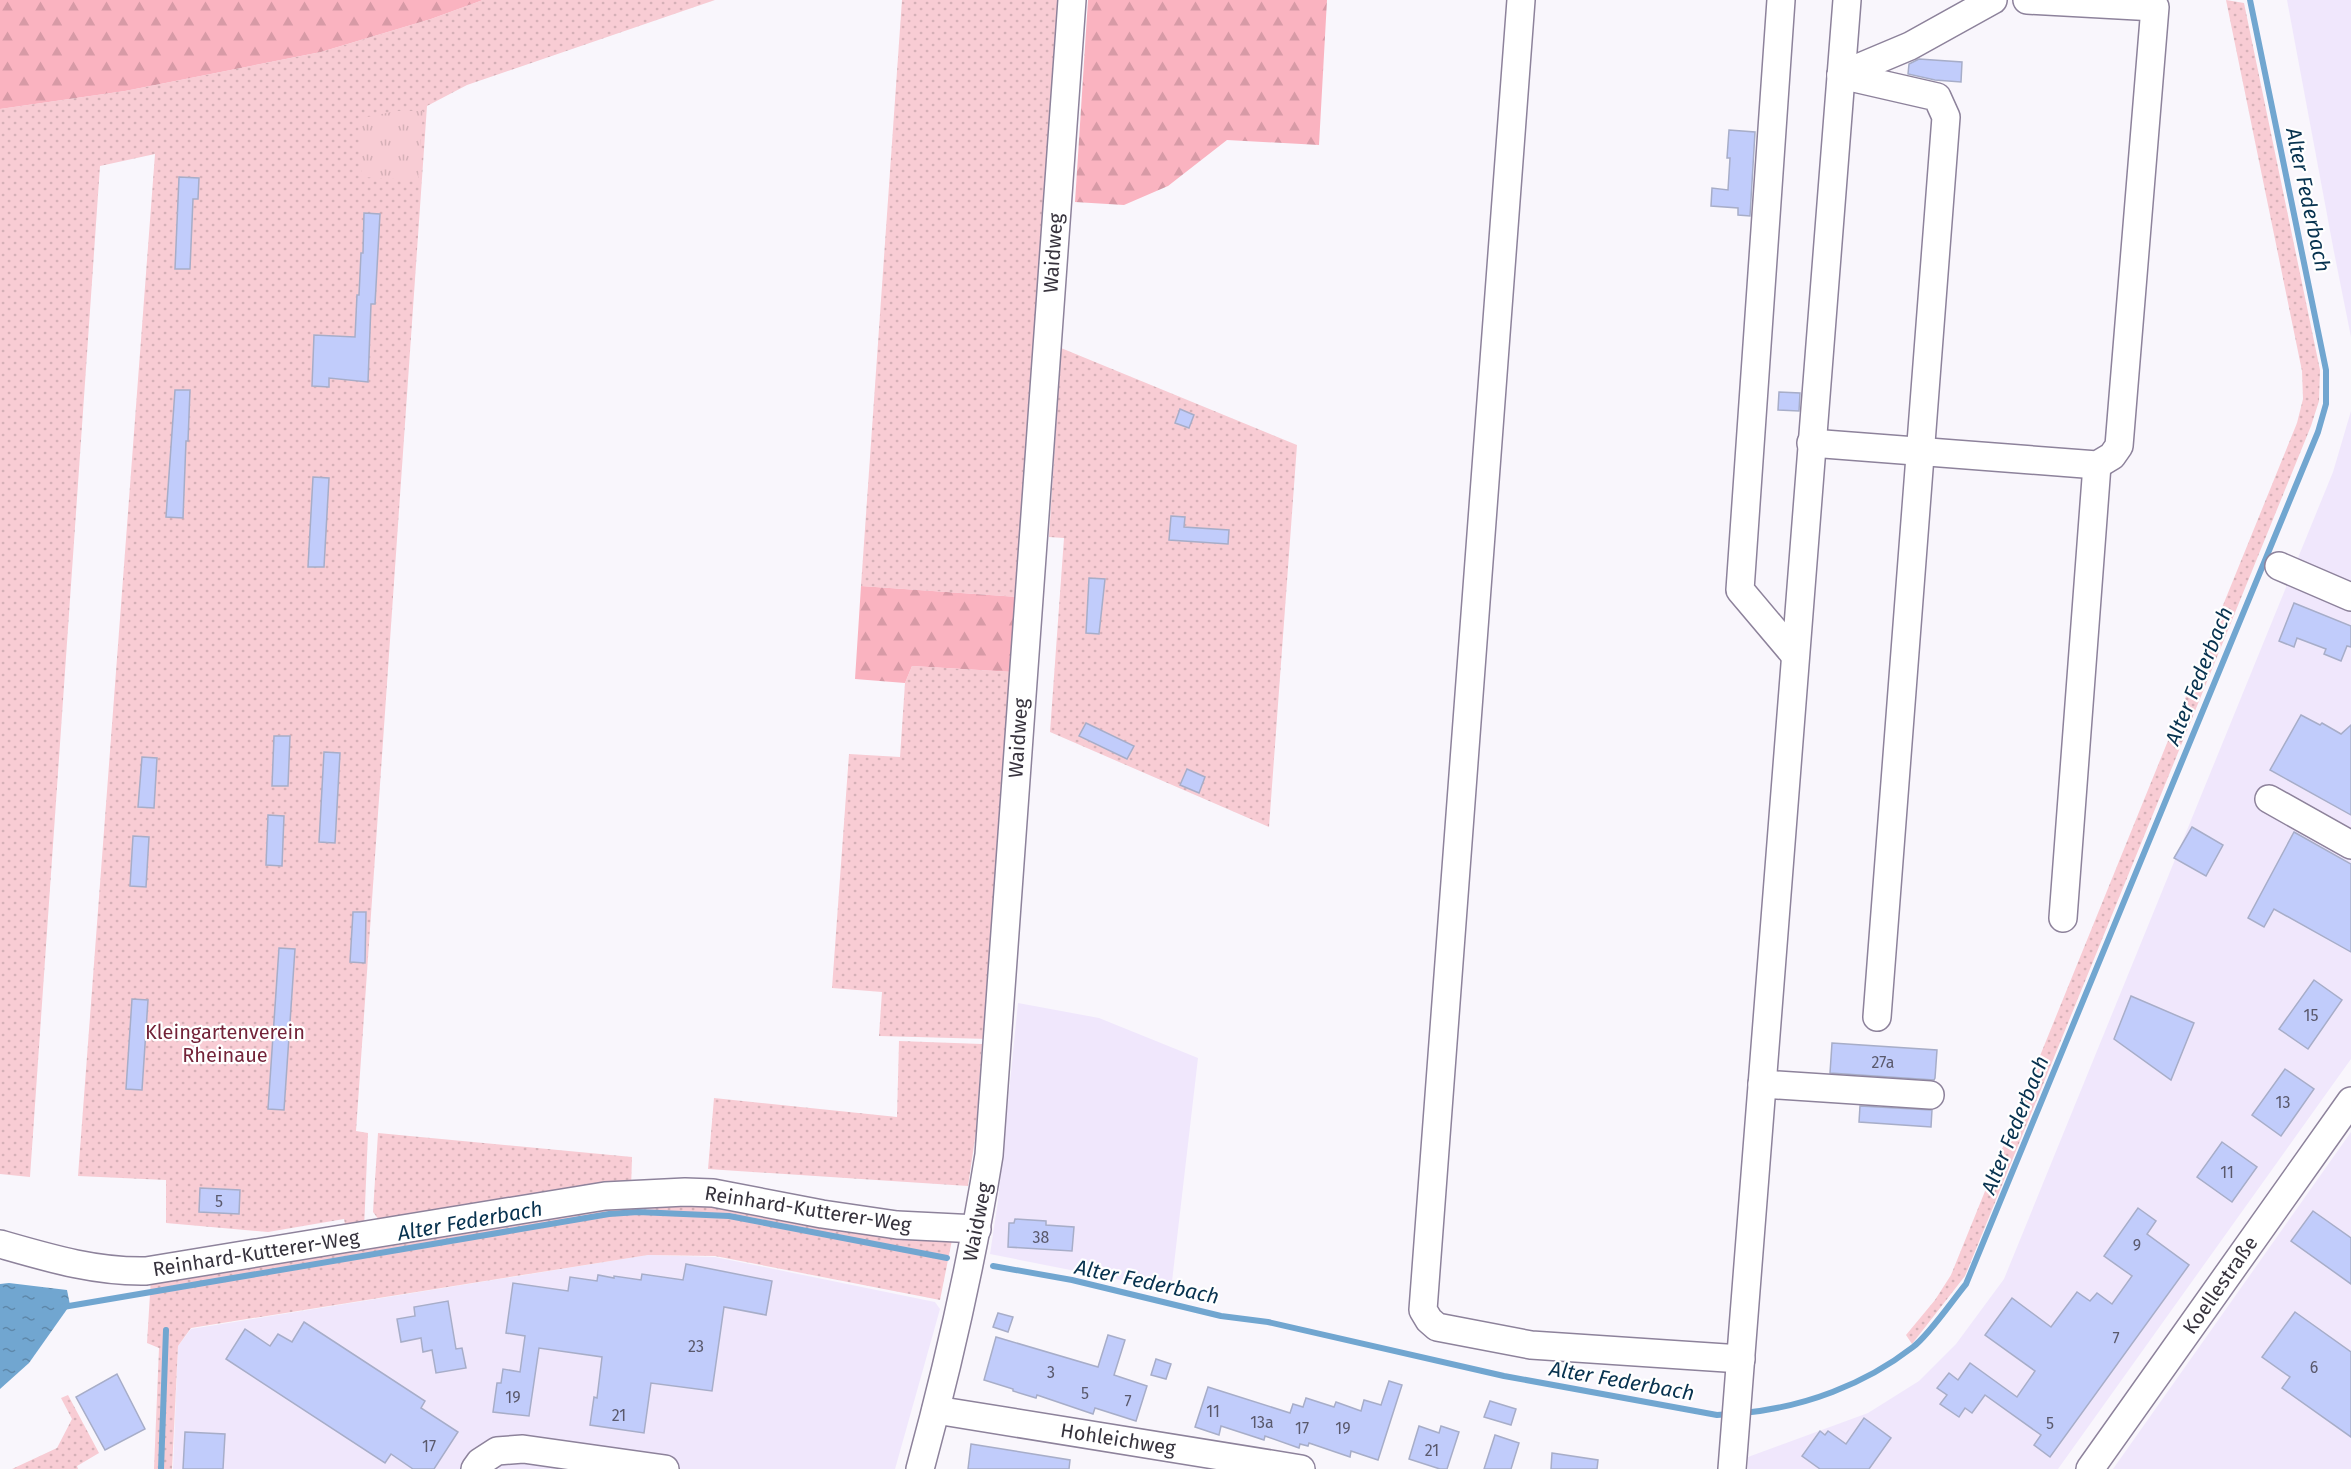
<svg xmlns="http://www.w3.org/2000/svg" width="2351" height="1469" font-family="'Fira Sans',sans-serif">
<defs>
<pattern id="grass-dots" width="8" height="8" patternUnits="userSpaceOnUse" patternTransform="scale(1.5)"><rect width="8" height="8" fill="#f8ccd4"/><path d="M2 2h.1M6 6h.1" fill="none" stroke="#d5b0b7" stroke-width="1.8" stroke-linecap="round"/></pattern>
<pattern id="forest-firs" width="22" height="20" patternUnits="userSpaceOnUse" patternTransform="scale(1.5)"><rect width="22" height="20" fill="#fab3c0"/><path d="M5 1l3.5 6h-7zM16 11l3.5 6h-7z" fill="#d79aa6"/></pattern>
<pattern id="park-tufts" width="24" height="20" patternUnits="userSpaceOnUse" patternTransform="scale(1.5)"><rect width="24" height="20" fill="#f8ccd4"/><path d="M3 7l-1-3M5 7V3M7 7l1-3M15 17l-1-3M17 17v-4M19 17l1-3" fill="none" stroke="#d5b0b7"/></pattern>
<pattern id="water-ripples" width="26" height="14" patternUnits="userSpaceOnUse" patternTransform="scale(1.5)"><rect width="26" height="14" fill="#71a6d0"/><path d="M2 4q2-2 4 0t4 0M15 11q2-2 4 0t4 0" fill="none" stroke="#5e88aa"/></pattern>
</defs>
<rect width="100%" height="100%" fill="#f9f6fc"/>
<g fill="#f0e7fc">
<polygon points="2287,0 2351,0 2351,337 2334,252"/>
<polygon points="2351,411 2351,1059 2058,1469 1748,1469 1748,1457 1868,1413 1919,1381 1956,1344 2004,1279 2333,472"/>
<polygon points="1018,1003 1099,1018 1198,1058 1171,1290 990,1254 998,1201"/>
<polygon points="2351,1132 2351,1469 2113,1469"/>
<polygon points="648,1255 715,1257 935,1302 940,1309 895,1469 173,1469 178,1346 191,1329"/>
</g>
<g fill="url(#grass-dots)">
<polygon points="483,0 715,0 467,85 427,106 356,1131 368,1133 364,1230 347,1234 344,1219 268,1232 166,1223 166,1180 78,1176 155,154 100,166 30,1177 0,1174 0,109 125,91 321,52 431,19"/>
<polygon points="902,0 1060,0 1019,597 861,586"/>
<polygon points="2226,0 2244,3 2320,370 2319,401 2311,426 1965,1276 1912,1344 1906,1335 1935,1300 1951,1275 2297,423 2303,399 2302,371"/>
<polygon points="1061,348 1297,445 1269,827 1050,732 1064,538 1049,537"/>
<polygon points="912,666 1013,672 989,1039 879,1036 882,992 832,988 849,754 900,757 905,683"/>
<polygon points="899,1041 982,1044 976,1132 968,1186 708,1169 714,1098 897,1117"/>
<polygon points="378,1133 632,1157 631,1189 385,1228 373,1212"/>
<polygon points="674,1199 953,1235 940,1300 715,1256 648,1255 191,1328 178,1346 172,1469 154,1469 159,1348 147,1343 151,1278"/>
<polygon points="68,1395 99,1453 77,1466 78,1469 12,1469 57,1448 72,1419 61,1398"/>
</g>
<g fill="url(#forest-firs)">
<polygon points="0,0 483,0 431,19 321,52 125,91 0,109"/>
<polygon points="1088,0 1327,0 1319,145 1227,140 1168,186 1124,205 1075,202"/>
<polygon points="861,586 1019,597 1013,672 912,666 905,683 855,679"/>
</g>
<polygon fill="url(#park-tufts)" points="396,111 423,111 418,180 362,177 358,119"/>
<polygon fill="url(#water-ripples)" points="9,1283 67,1290 70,1305 29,1363 0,1389 0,1284"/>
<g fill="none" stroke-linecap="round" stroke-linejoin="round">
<g stroke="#71a6d0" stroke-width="6">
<polyline points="993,1266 1072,1280 1221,1316 1268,1322 1504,1376 1717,1415 1730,1414"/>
<polyline points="63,1307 609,1214 638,1212 729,1216 947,1258"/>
<path d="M 1743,1413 C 1804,1407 1864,1385 1913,1347 C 1929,1335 1952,1301 1966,1284 L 2318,432 L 2326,404 L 2326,370 L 2250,0"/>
<polyline points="161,1469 166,1330"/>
</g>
</g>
<g fill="#c1ccfb" stroke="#a7adc8" stroke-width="1.5">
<polygon points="1919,59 1962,62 1961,82 1935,80 1908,74 1909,64"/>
<polygon points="1729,130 1755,132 1750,216 1738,215 1738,208 1711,206 1712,188 1728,190 1730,158 1727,158"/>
<polygon points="179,177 199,178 198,199 193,199 190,269 175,269"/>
<polygon points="364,213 380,214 375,304 371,304 368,382 329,378 329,387 312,386 314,335 355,337 357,295 359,295 361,253 363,253"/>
<polygon points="175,390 190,390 188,441 186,441 183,518 166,517"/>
<polygon points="1779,392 1800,393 1799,411 1778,410"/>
<polygon points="1180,409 1194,415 1189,428 1175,423"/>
<polygon points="313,477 329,478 324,567 308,567"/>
<polygon points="1171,516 1185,517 1184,527 1229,530 1228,544 1169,540"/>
<polygon points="1089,578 1105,579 1099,634 1086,633"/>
<polygon points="2294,603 2351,626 2351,647 2347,646 2341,661 2324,654 2326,649 2297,638 2294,647 2279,641"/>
<polygon points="2301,715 2320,725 2322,723 2341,734 2351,725 2351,815 2270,770"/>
<polygon points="1086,723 1134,746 1127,759 1079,736"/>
<polygon points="274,736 290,736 288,786 272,786"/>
<polygon points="324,752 340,753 335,843 319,842"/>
<polygon points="142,757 157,758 154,808 138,807"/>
<polygon points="1187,769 1205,777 1199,793 1180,785"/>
<polygon points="268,815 284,816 282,866 266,865"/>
<polygon points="2192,827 2223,845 2206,876 2174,858"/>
<polygon points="2294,832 2351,864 2351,952 2274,909 2264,927 2248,918"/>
<polygon points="133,836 149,837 146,887 130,886"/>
<polygon points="353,912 366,912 365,963 350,962"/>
<polygon points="279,948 295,949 284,1110 268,1109"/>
<polygon points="2314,980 2342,1000 2308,1049 2279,1029"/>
<polygon points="2131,996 2194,1023 2171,1080 2114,1039"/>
<polygon points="132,999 148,1000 142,1090 126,1089"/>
<polygon points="1832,1043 1937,1050 1935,1078 1934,1080 1830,1073"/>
<polygon points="2285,1069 2314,1089 2281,1136 2252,1115"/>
<polygon points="1860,1106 1932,1110 1931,1127 1859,1122"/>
<polygon points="2222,1142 2257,1167 2232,1202 2197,1177"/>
<polygon points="200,1188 240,1190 239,1214 199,1212"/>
<polygon points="2138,1208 2156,1221 2147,1234 2189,1265 2050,1457 2034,1445 2041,1435 1985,1395 1972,1413 1965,1408 1959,1417 1940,1404 1947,1395 1937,1388 1949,1373 1958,1380 1970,1363 2017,1397 2035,1371 1985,1335 2012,1298 2051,1327 2077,1292 2090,1301 2097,1293 2112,1304 2132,1276 2104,1256"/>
<polygon points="2313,1211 2351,1238 2351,1284 2291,1241"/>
<polygon points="1015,1219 1046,1221 1046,1225 1074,1227 1072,1251 1008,1247 1009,1223 1014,1223"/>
<polygon points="686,1264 772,1281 766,1315 724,1307 712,1391 651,1383 644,1433 590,1425 594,1397 597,1398 602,1357 539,1348 529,1416 493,1412 497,1383 501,1383 503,1369 520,1372 525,1336 506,1333 513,1283 568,1291 570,1277 597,1281 598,1275 614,1278 614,1276 641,1280 642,1274 683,1280"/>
<polygon points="448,1301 456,1349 462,1348 466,1368 436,1373 432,1350 423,1352 421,1338 401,1342 397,1319 415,1316 414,1307"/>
<polygon points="2295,1312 2351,1352 2351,1437 2282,1388 2290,1377 2262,1357"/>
<polygon points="998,1313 1013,1317 1008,1332 993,1327"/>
<polygon points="304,1322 425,1401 421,1408 458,1432 434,1469 413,1469 391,1454 385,1463 226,1359 245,1329 270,1346 278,1334 292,1342"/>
<polygon points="1108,1335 1125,1340 1114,1375 1147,1386 1136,1421 1095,1408 1093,1414 1037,1395 1036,1398 1013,1391 1013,1389 984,1380 996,1337 1098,1367"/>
<polygon points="1156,1359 1171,1364 1166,1379 1151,1375"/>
<polygon points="117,1374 145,1429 105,1450 76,1397"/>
<polygon points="1389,1381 1402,1385 1378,1460 1351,1451 1350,1457 1309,1443 1308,1446 1300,1444 1299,1448 1265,1436 1264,1440 1221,1426 1219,1435 1195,1427 1208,1387 1290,1413 1293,1404 1303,1407 1306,1398 1334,1407 1336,1402 1361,1411 1364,1400 1381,1405"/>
<polygon points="1490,1401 1516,1409 1511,1425 1484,1417"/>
<polygon points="1864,1418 1891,1438 1869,1469 1820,1469 1802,1456 1820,1431 1825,1435 1828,1431 1846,1444"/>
<polygon points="1419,1426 1439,1433 1441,1426 1459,1432 1447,1469 1440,1469 1409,1459"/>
<polygon points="185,1432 225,1434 223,1469 183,1469"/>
<polygon points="1495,1435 1519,1443 1511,1469 1484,1469"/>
<polygon points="971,1444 1070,1460 1069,1469 968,1469"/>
<polygon points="1552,1453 1598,1460 1597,1469 1551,1469"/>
</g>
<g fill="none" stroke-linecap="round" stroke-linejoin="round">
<g stroke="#8d829b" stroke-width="30">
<g id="minor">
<polyline points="1521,0 1423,1310 1429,1320 1437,1327 1531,1345 1741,1359"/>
<polyline points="1781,0 1740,590 1794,654"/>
<polyline points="1841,75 1937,97 1946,117 1877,1017"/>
<polyline points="1841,75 1910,46 1993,0"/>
<polyline points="1811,443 2097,465 2112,456 2119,446 2155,7 2027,0"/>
<polyline points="2279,566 2351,597"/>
<polyline points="2269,799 2351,845"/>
<polyline points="2063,918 2097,465"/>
<polyline points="1762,1084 1930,1095"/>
<path d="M 0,1244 C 49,1258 95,1272 146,1271 L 605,1196 L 685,1192 L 713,1193 L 822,1214 L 897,1225 L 977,1229"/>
<polyline points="936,1410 1301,1469"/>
<polyline points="475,1469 480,1462 497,1451 523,1449 665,1469"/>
<path d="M 920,1469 C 948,1366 972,1261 989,1155 L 1072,0"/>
<polyline points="1732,1469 1847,0"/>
<polyline points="2090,1469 2351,1101"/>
</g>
</g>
<use href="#minor" stroke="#fff" stroke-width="27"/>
</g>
<g text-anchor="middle" stroke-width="4.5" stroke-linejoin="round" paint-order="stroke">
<g font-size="16" fill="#5a596c">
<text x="2311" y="1021">15</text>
<text x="1883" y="1068">27a</text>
<text x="2283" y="1108">13</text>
<text x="2227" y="1178">11</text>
<text x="219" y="1207">5</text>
<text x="1041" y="1243">38</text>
<text x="2137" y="1251">9</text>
<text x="2116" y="1344">7</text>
<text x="696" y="1352">23</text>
<text x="2314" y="1373">6</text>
<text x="1051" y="1378">3</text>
<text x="1085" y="1399">5</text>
<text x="513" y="1403">19</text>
<text x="1128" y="1407">7</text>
<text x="1213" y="1417">11</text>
<text x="619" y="1421">21</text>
<text x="1262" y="1428">13a</text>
<text x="2050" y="1429">5</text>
<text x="1302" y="1434">17</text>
<text x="1343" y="1434">19</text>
<text x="429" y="1452">17</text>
<text x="1432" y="1456">21</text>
</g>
<g font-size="20" fill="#37333d" stroke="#fff">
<text transform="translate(1053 253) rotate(-86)" y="7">Waidweg</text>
<text transform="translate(1018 738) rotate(-86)" y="7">Waidweg</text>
<text transform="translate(808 1209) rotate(9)" y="7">Reinhard-Kutterer-Weg</text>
<text transform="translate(977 1222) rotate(-79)" y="7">Waidweg</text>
<text transform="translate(256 1253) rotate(-9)" y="7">Reinhard-Kutterer-Weg</text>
<text transform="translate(2220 1285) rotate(-55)" y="7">Koellestraße</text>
<text transform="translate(1118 1439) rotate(9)" y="7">Hohleichweg</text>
</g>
<g font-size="20" fill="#732339" stroke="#fff">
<text x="225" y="1039">Kleingartenverein<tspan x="225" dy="23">Rheinaue</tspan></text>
</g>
<g font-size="21" font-style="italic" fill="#07324f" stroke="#fff">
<text transform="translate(2308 200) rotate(78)" y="7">Alter Federbach</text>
<text transform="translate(2199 676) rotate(-68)" y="7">Alter Federbach</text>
<text transform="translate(2015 1125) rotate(-68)" y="7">Alter Federbach</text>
<text transform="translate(470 1221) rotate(-10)" y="7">Alter Federbach</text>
<text transform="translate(1147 1282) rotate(12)" y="7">Alter Federbach</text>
<text transform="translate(1622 1381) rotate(10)" y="7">Alter Federbach</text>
</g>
</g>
</svg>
